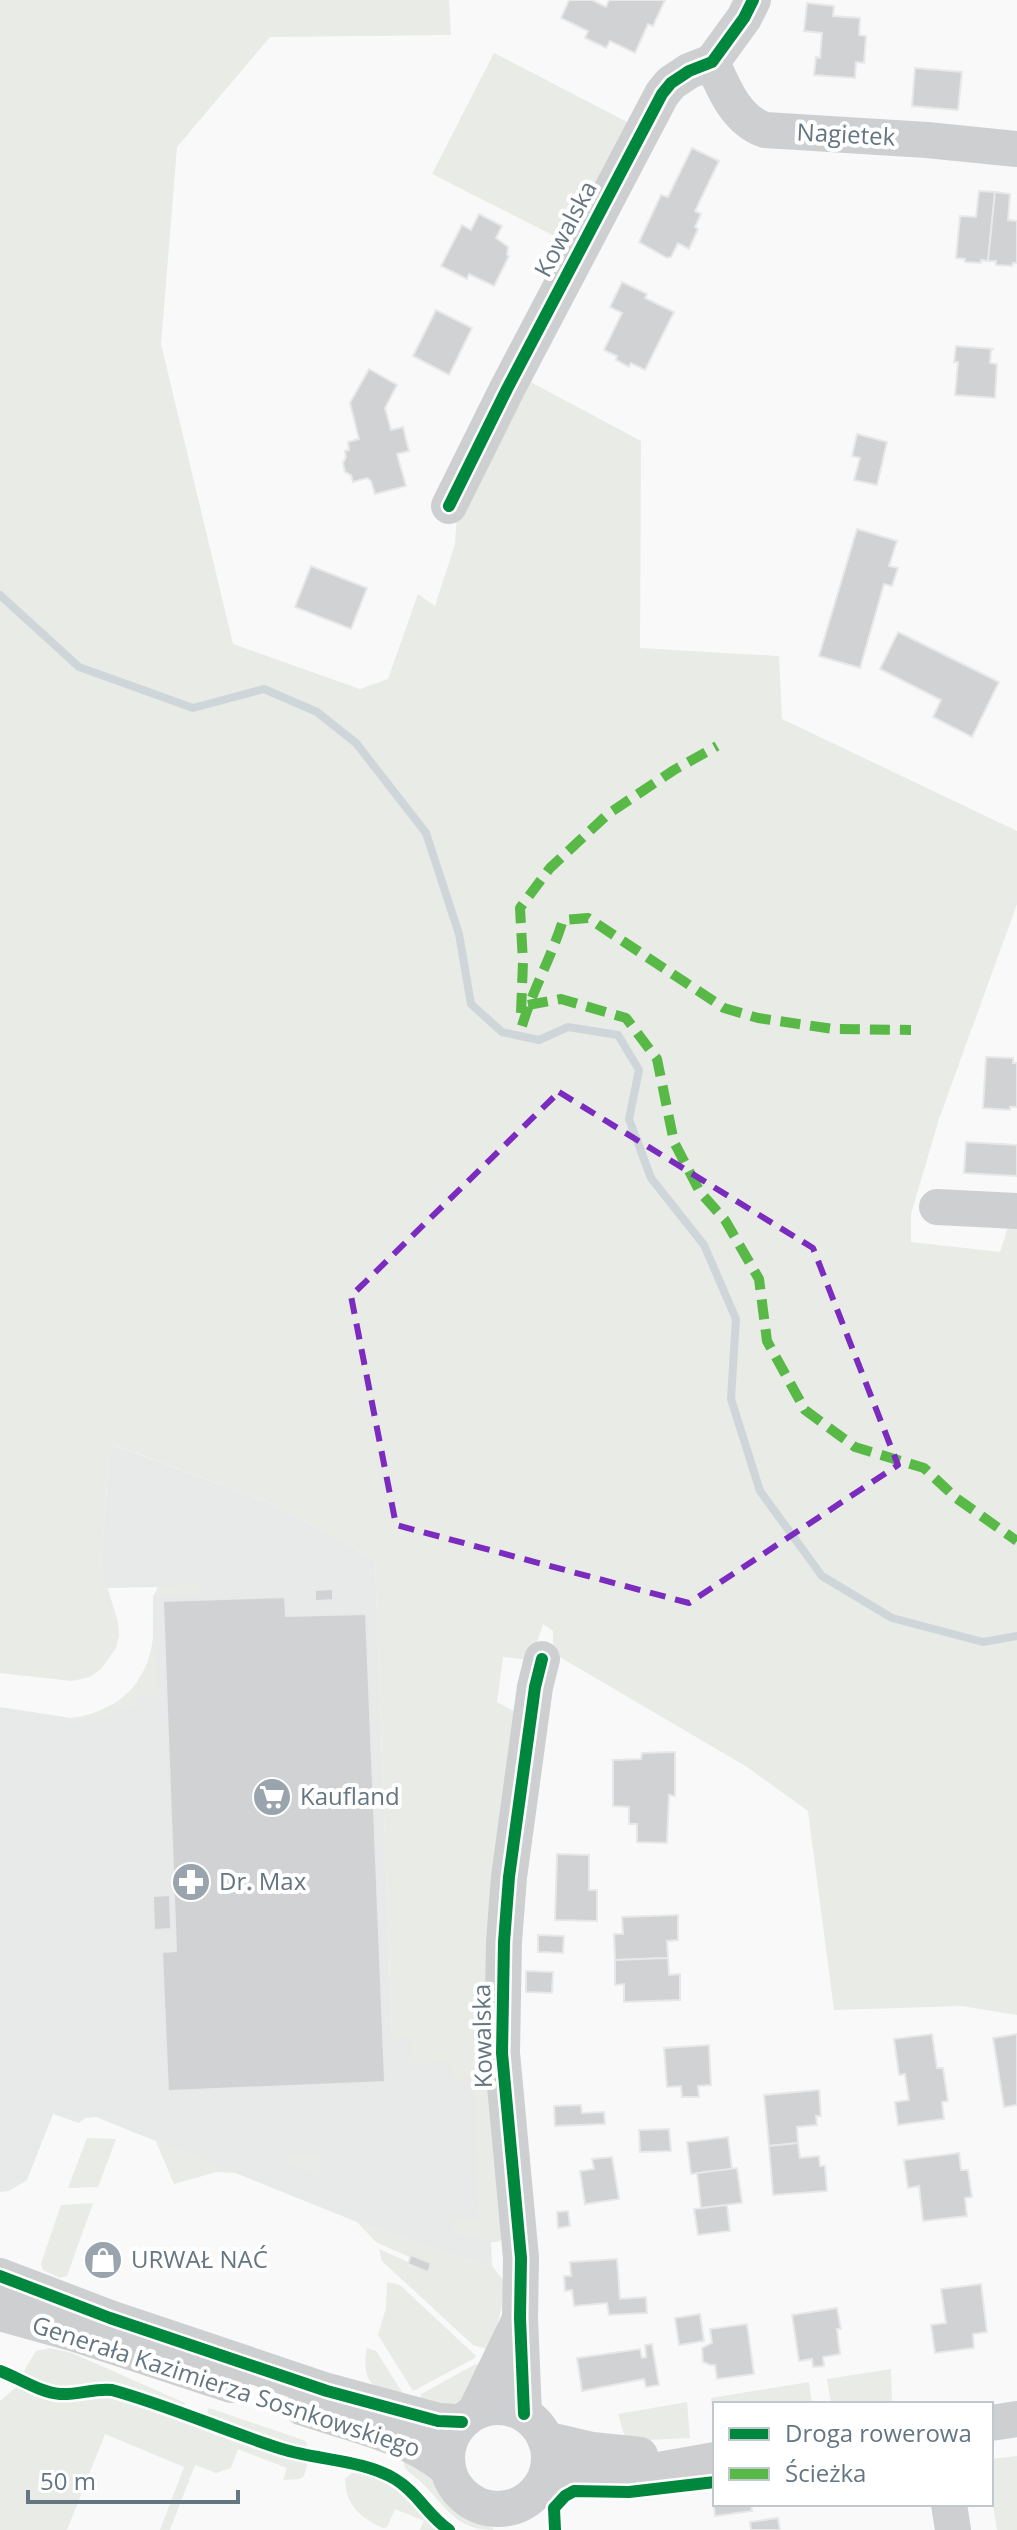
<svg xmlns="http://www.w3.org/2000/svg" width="1017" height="2530" font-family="'Open Sans',sans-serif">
<rect width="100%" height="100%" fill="#f9f9f9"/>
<polygon fill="#e8e9e9" points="113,1445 278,1506 375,1560 392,2038 410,2036 492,2051 498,2242 491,2242 492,2266 457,2257 357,2222 96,2117 85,2118 79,2123 53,2114 27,2180 9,2191 0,2192 0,1707 71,1718 89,1716 119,1701 134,1687 146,1668 153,1649 153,1597 158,1587 107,1588 101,1567 109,1457"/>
<g fill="#e8ebe6">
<path d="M 0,0 L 449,0 L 451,35 L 270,37 L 177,147 L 161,344 L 233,644 L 360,689 L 388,679 L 418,594 L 435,606 L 455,544 L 457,515 L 523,378 L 641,441 L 640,648 L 779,656 L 782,719 L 1017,831 L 1017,904 L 939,1119 L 911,1214 L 911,1242 L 1000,1252 L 1010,1221 L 1017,1222 L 1017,2015 L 962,2006 L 834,2010 L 808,1811 L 747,1767 L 553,1653 L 553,1631 L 543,1624 L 531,1660 L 503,1657 L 497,1702 L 523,1716 L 503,2239 L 498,2242 L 461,2235 C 454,2233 451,2230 451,2223 L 456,2219 L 478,2219 L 474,2081 L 453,2082 L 449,2061 L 410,2064 L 410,2037 L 392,2038 L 375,1560 L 278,1506 L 114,1445 L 109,1457 L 101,1567 L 118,1622 L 119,1636 L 116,1648 L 101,1669 L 90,1677 L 72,1681 L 0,1673 Z"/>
<polygon points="494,53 631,124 570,244 432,174"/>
<polygon points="194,1583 198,1584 204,1593 162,1595 162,1597 153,1597 159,1587"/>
<path d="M 154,1626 L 159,1696 L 135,1698 L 135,1708 L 114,1709 L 114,1717 L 71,1720 L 71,1718 C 124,1711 152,1678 154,1626 Z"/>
<polygon points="87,2138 116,2139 98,2187 68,2188"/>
<polygon points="155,2139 237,2173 216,2172 174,2184"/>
<polygon points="321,2154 322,2177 286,2164 283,2156"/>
<polygon points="93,2203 67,2276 60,2278 43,2270 41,2264 61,2205"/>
<polygon points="357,2222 457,2257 492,2266 504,2281 505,2293 491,2350 473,2345 382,2261 379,2249 408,2262 407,2265 428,2272 431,2262 411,2255 409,2257 376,2242"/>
<polygon points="387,2282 400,2285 476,2356 475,2358 413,2391 378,2335 386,2308"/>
<path d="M 50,2348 L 72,2353 L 185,2403 L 183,2409 C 162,2401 140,2391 118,2386 C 92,2381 40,2404 24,2371 L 36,2351 Z"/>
<path d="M 367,2348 L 376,2351 L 404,2395 C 397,2393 385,2393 379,2389 C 364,2382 364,2362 367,2348 Z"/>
<path d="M 476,2364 L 488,2367 C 464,2402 463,2407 420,2405 L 421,2394 Z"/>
<polygon points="891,2369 892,2404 831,2404 827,2379"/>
<polygon points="809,2382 812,2404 715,2404 715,2434 711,2398"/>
<path d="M 20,2384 C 63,2408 80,2389 121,2397 L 308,2462 L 304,2476 L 300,2479 L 283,2480 L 287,2468 L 238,2449 L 231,2468 L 216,2473 L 195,2465 L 170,2530 L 160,2530 L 184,2467 L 105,2434 L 67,2530 L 0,2530 L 0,2401 Z"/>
<polygon points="687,2402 690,2438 649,2440 625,2437 618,2414"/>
<polygon points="209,2408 303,2440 306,2442 308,2452 206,2417"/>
<path d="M 405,2454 L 429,2471 L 442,2493 L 457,2510 L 484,2522 L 494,2530 C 455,2530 447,2507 422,2483 C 411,2472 400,2471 405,2454 Z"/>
<polygon points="1017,2456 1017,2530 997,2530 991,2492 991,2459"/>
<path d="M 362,2471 L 383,2477 L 404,2490 L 440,2530 L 420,2530 L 424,2521 L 395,2509 L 387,2527 L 383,2528 C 360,2517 346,2506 345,2479 L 352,2473 Z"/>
</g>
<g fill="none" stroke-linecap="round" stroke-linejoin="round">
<polyline stroke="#ced6d9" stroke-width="8" points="0,595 79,667 193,708 264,689 317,712 356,743 426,833 459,934 471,1004 502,1032 539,1040 568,1027 618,1035 639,1070 629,1119 651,1178 704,1245 736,1319 731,1399 760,1491 822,1576 892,1618 983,1642 1017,1636"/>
</g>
<g fill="#d0d2d3" stroke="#e8e8e8" stroke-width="2">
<polygon points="569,0 592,0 606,7 609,0 665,0 653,26 648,24 635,53 610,41 606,48 585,38 588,31 561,18"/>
<polygon points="807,3 834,6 833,16 860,18 859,35 866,36 864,63 856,62 855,78 814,75 816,57 820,58 822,33 804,31"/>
<polygon points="915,68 962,72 958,110 912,106"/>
<polygon points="692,148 719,161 695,211 701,214 695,227 698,229 689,249 678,243 671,257 667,258 639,242 661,195 668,197"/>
<polygon points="979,191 995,192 988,261 981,260 981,263 965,262 965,259 956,258 960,216 976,217"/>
<polygon points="995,192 1010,194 1008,220 1017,221 1017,263 1013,263 1012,266 996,265 996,261 988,261"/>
<polygon points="479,214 502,226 496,238 508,247 507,255 509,256 494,286 469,274 467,279 441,266 462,225 471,230"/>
<polygon points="622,282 647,294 645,298 674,312 645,370 631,363 629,367 616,360 617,356 604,350 622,313 610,307"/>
<polygon points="436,310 472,328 449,375 413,356"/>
<polygon points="956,346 994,349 991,350 990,363 997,364 995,398 955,395 958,362 954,362"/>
<polygon points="369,369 397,385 385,408 391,430 403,427 409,451 397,454 406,486 375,494 371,481 367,478 353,482 351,475 345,472 343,463 346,457 345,451 349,450 348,442 359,439 350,403"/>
<polygon points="857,434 887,442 877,485 854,480 860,458 852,456"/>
<polygon points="857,529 897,541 889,566 898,568 892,586 884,584 860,668 819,656"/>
<polygon points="311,566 367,588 351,629 295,607"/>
<polygon points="898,632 999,682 972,737 933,717 941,700 880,669"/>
<polygon points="986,1057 1013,1058 1013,1063 1017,1063 1017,1107 1010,1107 1010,1110 983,1108"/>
<polygon points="966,1142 1017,1145 1017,1176 964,1173"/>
<polygon points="333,1589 333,1600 315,1601 315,1590"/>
<polygon points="285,1597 286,1616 366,1614 385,2082 168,2091 162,1952 176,1951 163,1601"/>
<polygon points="675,1752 675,1796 669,1795 667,1843 637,1842 637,1824 629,1824 629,1807 613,1806 613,1760 641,1759 642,1753"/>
<polygon points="557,1854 589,1855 589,1890 597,1890 597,1921 555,1920"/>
<polygon points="170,1895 171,1929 154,1930 153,1896"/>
<polygon points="678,1915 678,1940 667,1941 668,1958 615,1960 614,1934 623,1934 622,1917"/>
<polygon points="538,1935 564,1936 563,1953 538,1952"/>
<polygon points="668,1958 669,1975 680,1974 680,2000 624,2002 624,1984 615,1985 615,1960"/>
<polygon points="526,1971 553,1972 552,1993 526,1992"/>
<polygon points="932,2034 937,2068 943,2068 948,2101 942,2102 944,2119 898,2125 895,2102 909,2100 905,2074 899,2075 894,2039"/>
<polygon points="1017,2034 1017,2105 1004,2107 993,2038"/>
<polygon points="709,2045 711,2085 698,2086 699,2097 682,2097 681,2086 667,2087 664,2048"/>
<polygon points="819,2090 821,2116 816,2116 817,2125 797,2127 798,2143 769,2146 764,2095"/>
<polygon points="581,2105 582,2113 604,2112 605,2124 555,2126 554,2106"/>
<polygon points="669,2129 671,2151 640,2152 639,2130"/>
<polygon points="728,2137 732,2169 691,2174 687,2142"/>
<polygon points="798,2143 800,2158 819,2156 820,2166 825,2166 827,2191 773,2195 769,2146"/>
<polygon points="959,2153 961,2170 968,2170 972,2197 965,2198 967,2216 923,2221 919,2186 908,2188 904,2160"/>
<polygon points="612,2157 619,2199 585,2204 580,2171 594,2169 592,2159"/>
<polygon points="737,2168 742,2203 701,2208 697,2173"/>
<polygon points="727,2205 730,2231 698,2235 694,2209"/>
<polygon points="568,2211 570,2226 558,2228 557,2212"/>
<polygon points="411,2255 431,2263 428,2272 408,2264"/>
<polygon points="617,2259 620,2299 646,2297 647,2313 609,2315 607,2303 574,2306 572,2290 565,2291 564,2276 571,2276 570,2262"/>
<polygon points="981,2284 987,2332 973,2334 974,2348 935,2353 931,2325 946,2323 941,2289"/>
<polygon points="837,2308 841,2329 837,2329 840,2354 823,2357 824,2366 813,2367 812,2359 799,2361 792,2315"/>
<polygon points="700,2314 704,2341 679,2345 675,2318"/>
<polygon points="747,2324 754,2374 717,2379 715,2365 710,2365 703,2362 702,2348 712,2343 710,2329"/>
<polygon points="652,2344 659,2385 646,2387 644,2379 582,2391 577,2358 640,2349 642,2358 646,2357 645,2345"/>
<polygon points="715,2498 715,2504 751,2504 752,2511 715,2516 713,2499"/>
<polygon points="778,2518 780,2530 751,2530 750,2522"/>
</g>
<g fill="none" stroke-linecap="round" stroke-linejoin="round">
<g stroke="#cecfd0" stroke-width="36">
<path d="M 712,62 C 724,89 736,120 765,130 L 927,140 L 1017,149"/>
<polyline points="449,506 507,389 662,94 671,83 689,71 712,62 744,18 753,0"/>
<polyline points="937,1207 1017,1211"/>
<polyline points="0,2276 110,2318 327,2391 438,2421 462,2422"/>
<polyline points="0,2313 75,2334 231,2385"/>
<circle cx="498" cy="2458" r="51"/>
<path d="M 303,2408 C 352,2424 408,2435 448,2469"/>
<polyline points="475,2412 518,2323"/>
<polyline points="524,2414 520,2318 521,2258 502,2053 504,1942 509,1877 535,1687 542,1659"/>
<polyline points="991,2423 1017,2419"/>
<polyline points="545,2439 592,2450 640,2455"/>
<polyline points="547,2473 590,2475 647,2472 715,2460"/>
<polyline points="949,2504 953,2530"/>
</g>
<g stroke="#58b947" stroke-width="10" stroke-dasharray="20 10" stroke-linecap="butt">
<polyline points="528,1005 561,999 626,1018 657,1059 674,1142 700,1192 725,1220 759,1279 767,1341 805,1410 855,1447 924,1468 956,1498 1017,1541"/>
<polyline points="521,1013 523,962 520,908 550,868 608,814 674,770 717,746"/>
<path d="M 522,1026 C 533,989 552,956 563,920 L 588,918 L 724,1008 L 758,1018 L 833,1029 L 911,1030"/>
</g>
<g stroke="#fff" stroke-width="17">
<g id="cycleway">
<polyline points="449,506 507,389 662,94 671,83 689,71 712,62 744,18 753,0"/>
<polyline points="0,2276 110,2318 327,2391 438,2421 462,2422"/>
<path d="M 0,2371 C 19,2378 39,2392 60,2394 C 78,2395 95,2388 112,2390 C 170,2406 225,2431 282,2449 C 317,2460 364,2460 395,2479 C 417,2492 428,2516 449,2530"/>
<polyline points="524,2414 520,2318 521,2258 502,2053 504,1942 509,1877 535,1687 542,1659"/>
<polyline points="555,2530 554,2508 565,2496 574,2491 629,2492 715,2482"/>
</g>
</g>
<use href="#cycleway" stroke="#00873e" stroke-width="12"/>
</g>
<path fill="none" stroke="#7b2cbf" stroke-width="6" stroke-dasharray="16 10" stroke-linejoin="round" d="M 559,1092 L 813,1248 L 898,1465 L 689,1603 L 396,1525 L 351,1296 Z"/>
<defs>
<g id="supermarket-disc" transform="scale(2)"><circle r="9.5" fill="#99a4ac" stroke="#fff"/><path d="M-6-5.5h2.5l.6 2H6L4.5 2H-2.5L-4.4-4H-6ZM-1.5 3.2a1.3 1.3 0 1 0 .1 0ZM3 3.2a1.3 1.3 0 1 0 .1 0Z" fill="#fff"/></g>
<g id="pharmacy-disc" transform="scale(2)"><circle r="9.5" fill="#99a4ac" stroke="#fff"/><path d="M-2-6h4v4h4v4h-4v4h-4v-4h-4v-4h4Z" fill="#fff"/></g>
<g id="shop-disc" transform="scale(2)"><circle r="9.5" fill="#99a4ac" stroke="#fff"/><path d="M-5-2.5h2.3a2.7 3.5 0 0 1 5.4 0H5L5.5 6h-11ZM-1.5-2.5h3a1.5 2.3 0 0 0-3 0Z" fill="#fff"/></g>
</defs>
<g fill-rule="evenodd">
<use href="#supermarket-disc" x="272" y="1797"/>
<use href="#pharmacy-disc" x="191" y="1882"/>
<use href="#shop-disc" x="103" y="2260"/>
</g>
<g text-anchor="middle" stroke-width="8" stroke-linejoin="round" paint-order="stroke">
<g font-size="24" fill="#657683" stroke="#fff">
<text transform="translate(846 135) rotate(3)" y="8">Nagietek</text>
<text transform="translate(566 229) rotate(-62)" y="8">Kowalska</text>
<text transform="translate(483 2036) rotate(-91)" y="8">Kowalska</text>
<text transform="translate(226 2387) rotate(18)" y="8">Generała Kazimierza Sosnkowskiego</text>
</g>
<g font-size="24" fill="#657683" stroke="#fff" text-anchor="start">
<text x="300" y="1805">Kaufland</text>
<text x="219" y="1890">Dr. Max</text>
<text x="131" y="2268">URWAŁ NAĆ</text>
</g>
</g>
<rect x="713" y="2402" width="280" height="104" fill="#ffffff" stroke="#c1c8cd" stroke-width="2"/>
<rect x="729" y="2428" width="40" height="12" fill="#00873e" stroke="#c1c8cd" stroke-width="2"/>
<text x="785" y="2442" font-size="24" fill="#657683">Droga rowerowa</text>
<rect x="729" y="2468" width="40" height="12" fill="#58b947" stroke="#c1c8cd" stroke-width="2"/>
<text x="785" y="2482" font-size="24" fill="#657683">Ścieżka</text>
<path d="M28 2490v12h210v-12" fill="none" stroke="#657683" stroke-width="4"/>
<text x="40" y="2490" font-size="24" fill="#657683" stroke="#ffffff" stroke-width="6" paint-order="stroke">50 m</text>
</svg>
